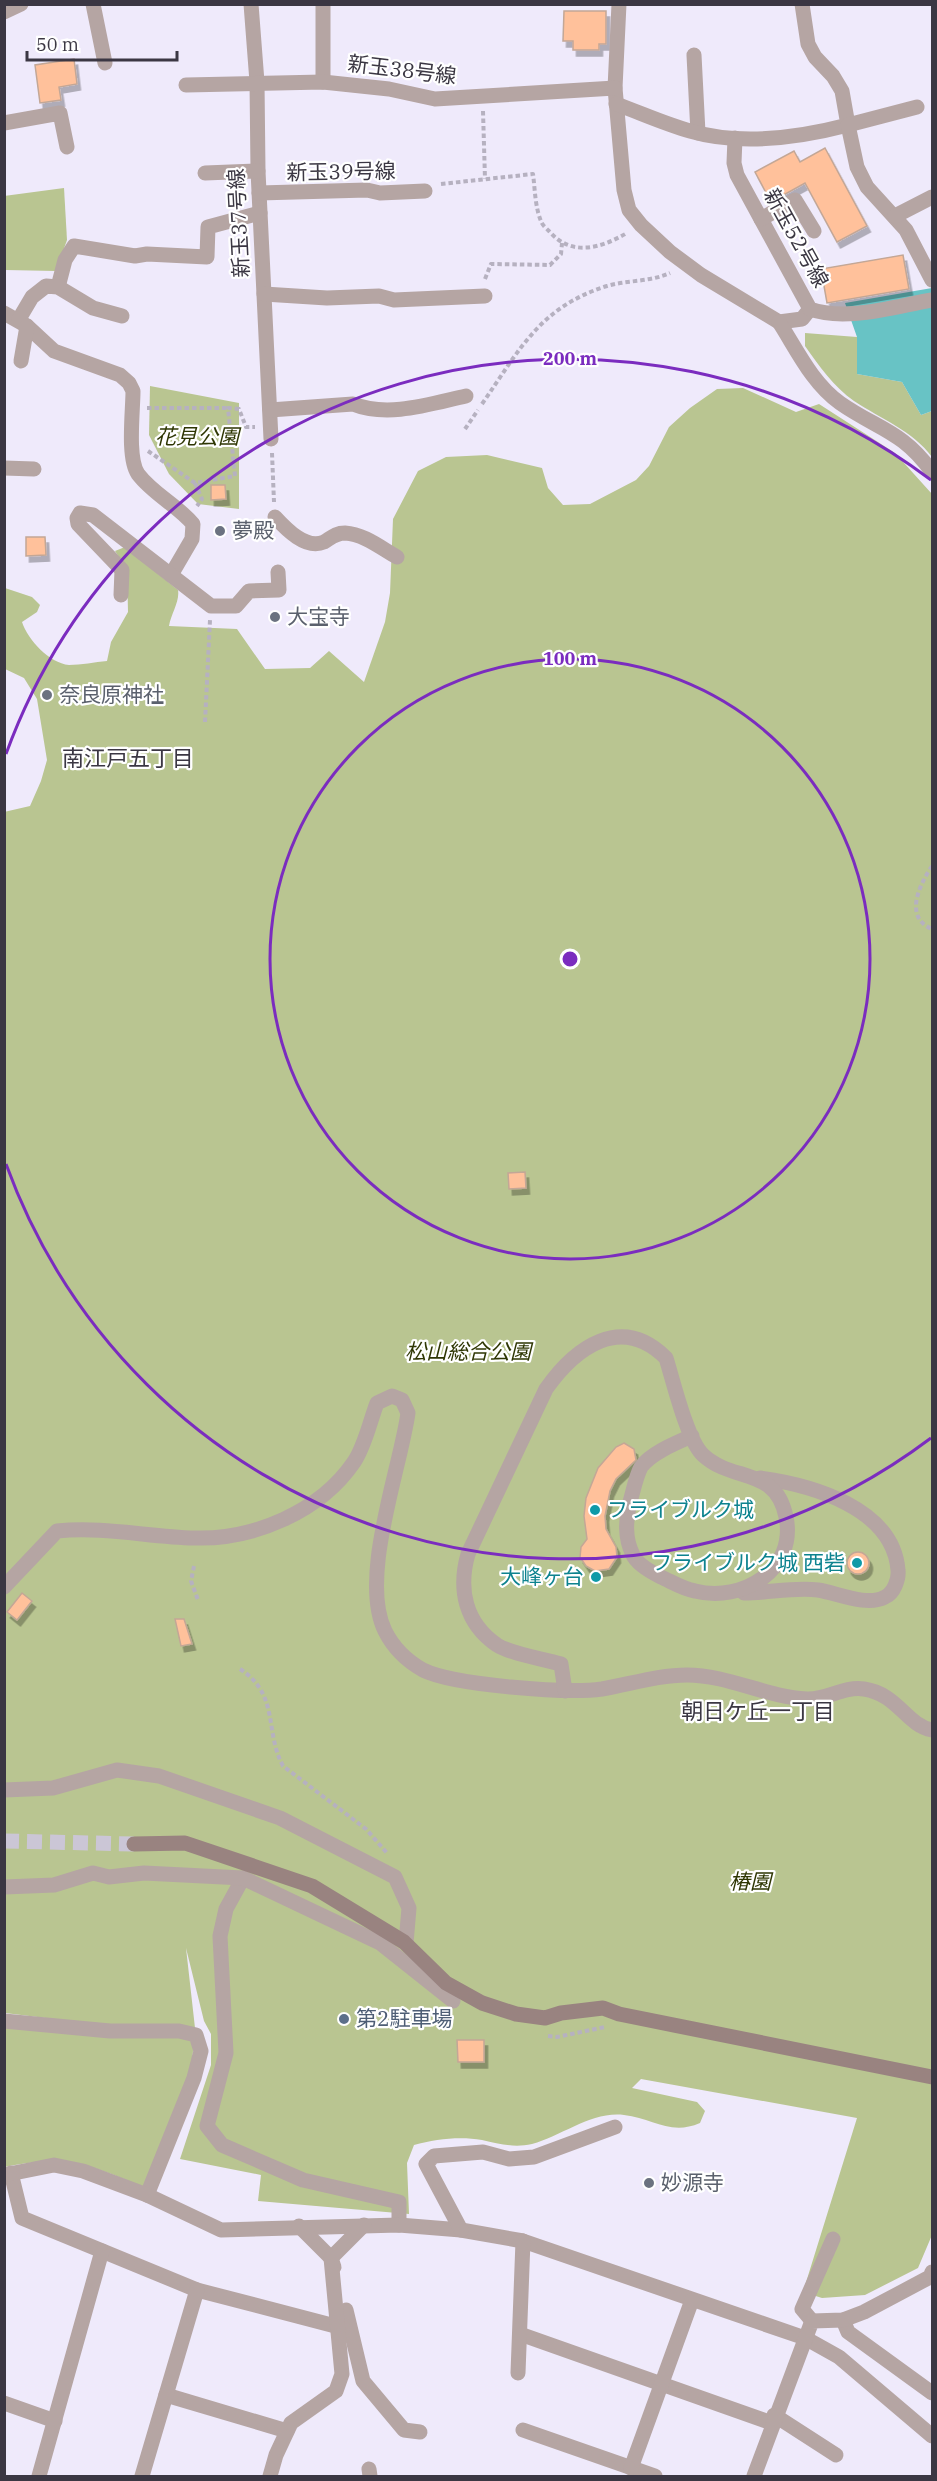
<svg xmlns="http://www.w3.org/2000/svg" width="937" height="2481" font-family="'IBM Plex Serif','Noto Sans JP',serif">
<defs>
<filter id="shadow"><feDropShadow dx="3.5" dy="6" stdDeviation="0" flood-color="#0004"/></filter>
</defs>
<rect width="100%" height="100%" fill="#efeafb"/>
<g fill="#b9c591">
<polygon points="64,188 67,240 56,271 5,270 4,196"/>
<path d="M 805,333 L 857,337 L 857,374 L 902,382 L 921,415 L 932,411 L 932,457 C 913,431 881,419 854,401 C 834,387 819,366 805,346 Z"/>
<polygon points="150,386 239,403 239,509 198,504 169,474 149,435"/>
<path d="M 743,388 L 796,412 L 819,404 L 895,453 L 932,494 L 932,2235 L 918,2268 L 865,2295 L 822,2298 L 803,2292 L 857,2118 L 641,2079 L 632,2088 L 697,2102 L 705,2111 L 700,2123 C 670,2136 653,2118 624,2115 C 592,2111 562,2136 532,2144 C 514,2148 500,2144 482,2140 C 460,2136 436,2139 414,2145 L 407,2163 L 409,2214 L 258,2201 L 261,2175 L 180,2159 L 211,2065 L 211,2034 L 204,2021 L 186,1948 L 195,2028 L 127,2028 L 5,2013 L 4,812 L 30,806 L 41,781 L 47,760 L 37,699 L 24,678 L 5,669 L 5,588 L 32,597 L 40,605 L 37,612 L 22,622 C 28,640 49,663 69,665 C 81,665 95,662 107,661 L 111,642 L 128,612 L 127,569 L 115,551 L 125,547 L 178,590 C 180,601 171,614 169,626 L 237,629 L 265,669 L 310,668 L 329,651 L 364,682 L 385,622 L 390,593 L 393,519 L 418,471 L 446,457 L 487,455 L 542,468 L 548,488 L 563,505 L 590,504 L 636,480 L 649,466 L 669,427 L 690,408 L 717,389 Z"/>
<path d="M 4,2027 L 186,2036 C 190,2039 193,2042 193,2047 C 195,2073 156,2160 145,2188 C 89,2164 66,2154 5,2167 Z"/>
</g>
<polygon fill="#68c3c5" points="932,288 932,411 921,415 902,382 857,374 857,337 845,303"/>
<g fill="#ffc19b" stroke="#c3a796" stroke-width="1.5" filter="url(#shadow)">
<polygon points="564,11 606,11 606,44 599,44 599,50 573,50 573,41 563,41"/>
<polygon points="74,59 77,84 59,87 61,100 40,103 35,65"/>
<polygon points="825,148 867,226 837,242 805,183 771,202 755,172 794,151 800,162"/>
<polygon points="903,255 909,289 827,303 821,269"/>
<polygon points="211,485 225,485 226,499 211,500"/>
<polygon points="26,537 45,537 46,555 26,556"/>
<polygon points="525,1172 526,1188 509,1189 508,1173"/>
<polygon points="624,1443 634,1449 636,1460 616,1479 610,1491 605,1516 606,1529 616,1547 617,1557 609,1569 595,1571 586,1566 580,1557 581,1547 587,1539 584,1516 586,1498 598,1468 616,1447"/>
<circle cx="858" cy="1563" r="11"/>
<polygon points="22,1593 32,1601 17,1620 7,1612"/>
<polygon points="175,1619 184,1619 192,1644 181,1646"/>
<polygon points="457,2040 484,2040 484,2062 458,2062"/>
</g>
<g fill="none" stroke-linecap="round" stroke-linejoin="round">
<polyline stroke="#cbc6d6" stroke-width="15" stroke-dasharray="15 8" stroke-linecap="butt" points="4,1841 134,1844"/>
<g stroke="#b6b1c0" stroke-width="4" stroke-dasharray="4.5 3" stroke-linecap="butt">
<polyline points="483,111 485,179"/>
<path d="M 441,184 L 533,174 C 535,189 535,207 541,221 C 542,225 547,229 550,232 C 572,257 601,248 627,233"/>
<polyline points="485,279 491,264 550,265 561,254 562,243"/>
<path d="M 482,404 C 520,349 540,307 607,286 C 628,280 650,282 670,273"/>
<polyline points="147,408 228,408"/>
<polyline points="465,429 478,410"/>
<polyline points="148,451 195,483 235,476 228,408 239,409 246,427 255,427"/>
<polyline points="272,453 274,502"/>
<polyline points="195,483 202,499 197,506"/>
<polyline points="4,644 4,650"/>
<polyline points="205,722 210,620"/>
<path d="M 932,866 C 920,884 903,917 932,929"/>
<polyline points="194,1566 191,1581 198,1600"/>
<path d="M 240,1669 C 280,1695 264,1731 283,1766 L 366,1829 L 387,1853"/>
<polyline points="548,2036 557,2037 605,2027"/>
</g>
<g stroke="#b5a5a3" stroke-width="15">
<polyline points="93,4 105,63"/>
<polyline points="251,4 257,82 258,171 271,439"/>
<polyline points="619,4 615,88 624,190 629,210 641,225 670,252 701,275 779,322 802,319 810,309"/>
<polyline points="4,12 21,4"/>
<polyline points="694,55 698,133"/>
<polyline points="323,82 323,4"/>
<polyline points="186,85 323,82 389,89 435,99 615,88"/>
<path d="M 616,104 C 641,113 665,124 690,131 C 741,146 798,138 848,125 L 842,91 L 833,76 L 815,57 L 808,44 L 802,4"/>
<polyline points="917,107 848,125 857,167 867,187 906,230 932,280"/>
<polyline points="4,123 60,113 67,147"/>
<path d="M 735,138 L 734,163 L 737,175 L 810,309 C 846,322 896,306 932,300"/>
<polyline points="205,173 258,171"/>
<polyline points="259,193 367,190 380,193 425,191"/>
<polyline points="895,216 932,197"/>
<polyline points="761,219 795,200 814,231"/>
<polyline points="58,287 65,260 74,246 135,256 147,254 207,257 208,227 260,213"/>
<polyline points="264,294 327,298 379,296 394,300 485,296"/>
<path d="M 4,313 L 27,326 L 54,351 L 120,375 L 129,383 L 133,391 C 133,411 127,458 138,474 C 153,494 177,505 193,524 L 192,539 L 171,575"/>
<polyline points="19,319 32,297 46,286 58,287 93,308 122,316"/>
<path d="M 779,322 C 797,350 812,383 840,403 C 877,429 903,431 932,472"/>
<polyline points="21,361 27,326"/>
<path d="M 270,410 L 353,404 C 388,418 430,404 466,396"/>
<polyline points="4,468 34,469"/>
<path d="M 275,517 C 286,529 306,550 324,542 C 331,538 335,533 345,533 C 364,534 381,548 397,557"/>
<polyline points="121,595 122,570 78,524 77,518 80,513 93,515 211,606 236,606 249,591 279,590 278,572"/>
<path d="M 4,1587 L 57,1531 C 103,1526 149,1537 194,1538 C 253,1540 320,1512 354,1462 C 365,1446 370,1421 377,1403 L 392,1396 L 402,1400 L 408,1413 C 400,1470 359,1578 385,1631 C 393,1647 407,1661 423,1670 C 453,1685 567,1694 602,1689 C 631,1684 658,1675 687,1675 C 728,1675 766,1697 807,1699 C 827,1700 843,1686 864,1689 C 898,1694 906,1725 932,1730"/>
<path d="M 744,1593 C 769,1593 793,1587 818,1590 C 837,1593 867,1607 885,1597 C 894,1593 899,1579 898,1570 C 893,1508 812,1485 760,1478"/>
<path d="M 565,1691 L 561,1664 C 544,1659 511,1654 497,1645 C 465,1623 458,1589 468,1554 L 546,1389 C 575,1348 621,1313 666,1358 C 673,1380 687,1440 703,1455 C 733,1483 776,1466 786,1517 C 797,1570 742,1603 695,1591 C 683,1589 672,1582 661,1577 C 653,1573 637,1564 633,1555 C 624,1537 626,1520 630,1502 C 633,1492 636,1476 641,1467 C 651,1453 676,1443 692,1436"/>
<polyline points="4,1790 53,1788 117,1770 159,1776 280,1818 395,1877 409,1908 406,1943 404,1942"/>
<polyline points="243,1878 226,1909 220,1936 226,2053 207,2126 222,2145 303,2180 399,2202 399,2225"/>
<polyline points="4,1887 54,1885 93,1873 109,1877 144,1873 243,1878 380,1943 453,2001"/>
<polyline points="4,2021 110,2031 179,2031 196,2035 201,2051 194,2078 147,2195"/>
<polyline points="11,2173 22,2218 197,2290 339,2327"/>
<polyline points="4,2175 54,2165 83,2171 147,2195 221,2230 399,2225 461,2230 523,2241 805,2338 839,2357 932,2436"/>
<polyline points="299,2226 331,2258 334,2267"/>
<polyline points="461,2230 426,2164 434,2156 483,2152 509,2159 534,2157 615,2127"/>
<polyline points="346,2310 363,2381 404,2430 420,2432"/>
<polyline points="843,2320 848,2332 932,2393"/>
<polyline points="812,2321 802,2309 833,2239"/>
<polyline points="520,2334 772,2423"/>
<polyline points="518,2373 523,2241"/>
<polyline points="166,2395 287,2431"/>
<polyline points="4,2403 55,2421"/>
<polyline points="774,2415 836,2455"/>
<polyline points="523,2430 655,2476"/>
<polyline points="631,2468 692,2300"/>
<polyline points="369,2469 370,2476"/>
<polyline points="39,2476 102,2251"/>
<polyline points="142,2476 197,2290"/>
<polyline points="270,2476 276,2455 291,2423 336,2391 342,2374 331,2258 364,2225"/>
<polyline points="754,2476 812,2321 843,2320 864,2312 930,2277 932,2272"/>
</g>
<polyline stroke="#998380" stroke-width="15" points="134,1844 185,1843 312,1886 404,1942 446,1983 482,2003 516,2014 545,2018 561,2013 603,2008 619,2014 932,2077"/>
</g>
<g fill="none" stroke="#7b2cbf" stroke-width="3">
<circle cx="570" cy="959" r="300"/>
<path d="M931 1438A600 600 0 0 1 6 1164M6 754A600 600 0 0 1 931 480"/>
</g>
<g fill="#6b7280" stroke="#fff" stroke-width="2">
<circle cx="220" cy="531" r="6"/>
<circle cx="275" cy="617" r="6"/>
<circle cx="47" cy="695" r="6"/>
<circle cx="649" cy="2183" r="6"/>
</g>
<g fill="#0f9aa8" stroke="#fff" stroke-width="2">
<circle cx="595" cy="1510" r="6"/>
<circle cx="857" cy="1563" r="6"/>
<circle cx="596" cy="1577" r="6"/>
</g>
<circle fill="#5c6f8a" stroke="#fff" stroke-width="2" cx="344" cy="2019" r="6"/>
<g text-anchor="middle" stroke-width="4.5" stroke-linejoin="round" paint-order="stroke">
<g font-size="21" fill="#3b3743" stroke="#fff">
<text transform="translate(402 70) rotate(7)" y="7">新玉38号線</text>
<text transform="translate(341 172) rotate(-1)" y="7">新玉39号線</text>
<text transform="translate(239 223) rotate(-93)" y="7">新玉37号線</text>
<text transform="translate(796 238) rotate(61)" y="7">新玉52号線</text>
</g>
<g font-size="21" font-style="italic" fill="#2e3603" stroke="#fff">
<text x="197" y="444">花見公園</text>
<text x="468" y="1359">松山総合公園</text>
<text x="750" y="1889">椿園</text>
</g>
<g font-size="21" fill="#5b616d" stroke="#fff" text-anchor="start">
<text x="232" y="538">夢殿</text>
<text x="287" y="624">大宝寺</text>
<text x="59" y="702">奈良原神社</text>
<text x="661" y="2190">妙源寺</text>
</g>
<g font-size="21" fill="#0d838f" stroke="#fff" text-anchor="end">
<text x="607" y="1517" text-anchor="start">フライブルク城</text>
<text x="845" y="1570">フライブルク城 西砦</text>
<text x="584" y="1584">大峰ヶ台</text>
</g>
<g font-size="21" fill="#4e5e75" stroke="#fff" text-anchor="start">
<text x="356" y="2026">第2駐車場</text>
</g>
<g font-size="22" fill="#3b3743" stroke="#fff">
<text x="128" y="766">南江戸五丁目</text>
<text x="758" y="1719">朝日ケ丘一丁目</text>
</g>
</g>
<circle cx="570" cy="959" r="9" fill="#7b2cbf" stroke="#fff" stroke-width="3"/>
<g font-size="18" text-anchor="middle" font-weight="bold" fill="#7b2cbf" stroke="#fff" stroke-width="4.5" stroke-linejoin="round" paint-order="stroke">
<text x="570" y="365">200 m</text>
<text x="570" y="665">100 m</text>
</g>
<rect width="937" height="2481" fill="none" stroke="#3b3743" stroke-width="12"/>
<path d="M27 51v9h150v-9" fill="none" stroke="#3b3743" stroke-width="3"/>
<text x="36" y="51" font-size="18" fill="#3b3743" stroke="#ffffff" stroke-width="4.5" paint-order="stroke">50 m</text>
</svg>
